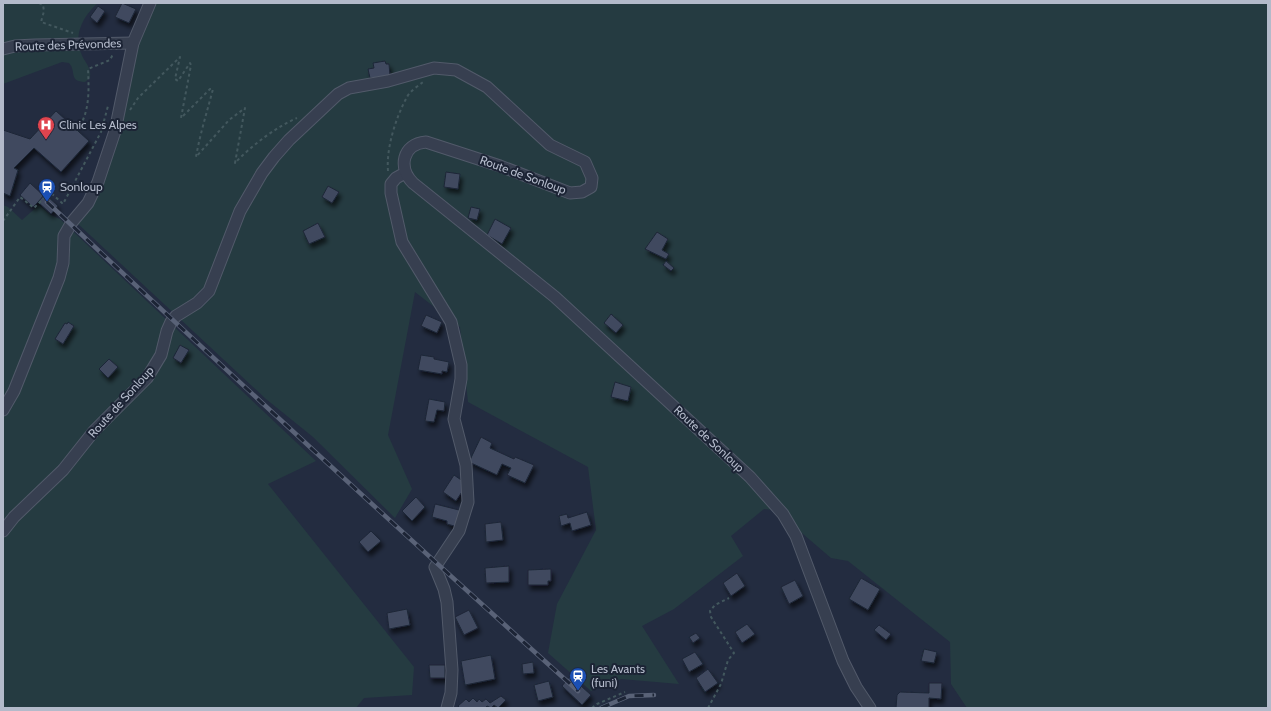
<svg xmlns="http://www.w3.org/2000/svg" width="1271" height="711" font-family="Cabin,sans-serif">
<defs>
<filter id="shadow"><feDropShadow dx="2.5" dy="4.5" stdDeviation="2" flood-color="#0009"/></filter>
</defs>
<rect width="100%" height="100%" fill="#232c40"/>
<g fill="#253b41">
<path d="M 3,3 L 98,3 C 84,15 73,34 81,53 C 84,62 92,67 90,78 L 85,82 C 68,81 77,72 69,63 L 62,62 L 3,84 Z"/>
<polygon points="154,3 1268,3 1268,708 967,708 951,684 950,642 848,561 831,558 775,510 764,509 731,536 743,556 674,609 642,626 679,684 621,679 591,691 548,653 557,604 596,530 588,467 468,402 460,327 415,292 388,435 412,489 395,518 313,437 266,399 77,223 89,210 133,60"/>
<polygon points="3,205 8,207 22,220 39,205 51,215 60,219 316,461 268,484 414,667 412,695 364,698 356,708 3,708"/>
</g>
<g fill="#3f4a5f" stroke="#1e2637" filter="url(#shadow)">
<polygon points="122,3 136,9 129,23 115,17"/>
<polygon points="98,6 105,11 97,23 90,17"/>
<polygon points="385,61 386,64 389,64 390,76 370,78 368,69 374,68 373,63"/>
<polygon points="56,111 89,141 61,172 34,148 14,168 18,170 10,196 3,193 3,130 30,139"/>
<polygon points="446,172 460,174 458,189 444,187"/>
<polygon points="30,183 44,196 33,207 20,195"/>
<polygon points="328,186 339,192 332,203 322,197"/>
<polygon points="45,194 58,206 51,214 38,202"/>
<polygon points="471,207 480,209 477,220 468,218"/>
<polygon points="495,219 511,228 502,244 487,235"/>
<polygon points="318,223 325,237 309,244 303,231"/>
<polygon points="657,232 668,239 662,250 669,254 666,259 645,249"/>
<polygon points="666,261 674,268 671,271 663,265"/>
<polygon points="611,314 623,325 616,333 604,323"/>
<polygon points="426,315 442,322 437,333 421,326"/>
<polygon points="68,322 74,326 63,344 55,339 65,323 67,324"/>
<polygon points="180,345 189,350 181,363 173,358"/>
<polygon points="421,355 434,357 434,359 449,362 447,372 442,371 442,374 418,370"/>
<polygon points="109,359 118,367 108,378 99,369"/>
<polygon points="615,382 631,387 628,401 611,397"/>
<polygon points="429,399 445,402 444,411 437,410 434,422 425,421"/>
<polygon points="481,437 492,443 490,448 514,459 515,457 534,465 525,483 507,475 511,468 502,464 497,475 469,462"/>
<polygon points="454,475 467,484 456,501 443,492"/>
<polygon points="416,497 425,507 412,521 402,511"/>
<polygon points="435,504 463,511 458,527 447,524 447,521 432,517"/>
<polygon points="587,512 591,525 572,531 570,523 561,526 559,516 567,514 568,518"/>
<polygon points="501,522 503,540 486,542 485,524"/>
<polygon points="371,531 381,541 368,552 359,542"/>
<polygon points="509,566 509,582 486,583 485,568"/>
<polygon points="551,569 551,581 548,581 548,585 528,585 528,570"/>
<polygon points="737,573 745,586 731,596 723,583"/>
<polygon points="861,578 880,589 868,610 849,599"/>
<polygon points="795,580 803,596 789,604 781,587"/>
<polygon points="407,609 410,625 389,629 387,613"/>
<polygon points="469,610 478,628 464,635 455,617"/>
<polygon points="747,624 755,634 742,643 735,632"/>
<polygon points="879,625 891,634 886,640 874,630"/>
<polygon points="696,633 700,638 693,643 689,637"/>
<polygon points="924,649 937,652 934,663 921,661"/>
<polygon points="695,652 703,664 689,672 682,659"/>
<polygon points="491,655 495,679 465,685 461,661"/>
<polygon points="533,662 534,673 523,674 522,664"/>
<polygon points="429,665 445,665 445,678 430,678"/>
<polygon points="708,669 718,683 705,692 696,678"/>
<polygon points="570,676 591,695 582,705 562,686"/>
<polygon points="549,681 553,697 538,701 534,685"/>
<polygon points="929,683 942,683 941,699 929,698 929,708 896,708 897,695 900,692 929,693"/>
<polygon points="501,696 506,700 498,708 494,705 491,708 487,706 485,708 460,708 458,706 466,699 469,702 473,698 477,702 479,699 482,702 486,699 490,703"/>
</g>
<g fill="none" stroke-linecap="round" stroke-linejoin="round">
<g stroke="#525a6a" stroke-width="13">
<g id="minor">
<polyline points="3,49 15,46 35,45 133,43"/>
<polyline points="405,173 396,178 391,184 391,193 402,242 451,322 461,365 461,379 454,419 466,465 468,502 459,531 435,567 444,589 447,602 452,670 451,693 447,708"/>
<polyline points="3,410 14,391 59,278 63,263 64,236 72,222 88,203 98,182 115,131 133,43 150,3"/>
<path d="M 3,531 L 14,517 L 63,470 L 94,431 L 147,378 L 161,355 L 167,331 L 171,322 L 176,316 L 197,303 L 209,291 L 240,211 L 262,173 L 274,157 L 289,140 L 338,94 L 349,88 L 388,81 L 434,68 L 456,70 L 487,87 L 550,145 L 585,162 L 592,178 L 591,187 L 582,192 L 570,193 L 500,166 L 426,142 C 402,144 398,168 413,183 L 555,297 L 750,477 L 783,514 L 796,536 L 843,661 L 856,687 L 870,708"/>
</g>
</g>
<g stroke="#43585e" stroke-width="2" stroke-dasharray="3 3" stroke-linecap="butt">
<polyline points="39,3 43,5 44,11 41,22 73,33"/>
<path d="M 130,110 L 138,98 L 180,57 L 175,79 L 178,81 L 190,63 L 191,65 L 181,118 L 210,89 L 213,89 C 207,112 200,134 196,157 L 229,120 L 245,108 L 235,163 C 251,146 276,127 297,118"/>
<path d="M 77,131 C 90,112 89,91 88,69 L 110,60 L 113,54"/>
<path d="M 388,171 C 386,148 396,117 407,97 C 410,91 418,86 423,82"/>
<polyline points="3,221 20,197 34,208 50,192 63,204 101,132 108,106"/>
<polyline points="592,708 597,704 625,692"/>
<polyline points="708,708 721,684 728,660 734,653 711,617 710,611 715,605 729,598"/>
</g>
<use href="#minor" stroke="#373f50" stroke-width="11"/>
<g stroke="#596277" stroke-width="4.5">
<g id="rail">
<path d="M 47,202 C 222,367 399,530 578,691"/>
<polyline points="601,708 629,696 654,695"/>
</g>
</g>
<use href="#rail" stroke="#1c2435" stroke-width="3" stroke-dasharray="9" stroke-linecap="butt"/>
</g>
<defs>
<g id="hospital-pin" transform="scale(0.9)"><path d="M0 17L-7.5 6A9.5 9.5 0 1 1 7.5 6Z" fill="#e0444e" stroke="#1c2435"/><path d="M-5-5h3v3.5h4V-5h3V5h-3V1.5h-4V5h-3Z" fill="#fff"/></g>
<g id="station-pin" transform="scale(0.9)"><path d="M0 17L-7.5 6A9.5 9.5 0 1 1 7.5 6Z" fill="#1a4fb4" stroke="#1c2435"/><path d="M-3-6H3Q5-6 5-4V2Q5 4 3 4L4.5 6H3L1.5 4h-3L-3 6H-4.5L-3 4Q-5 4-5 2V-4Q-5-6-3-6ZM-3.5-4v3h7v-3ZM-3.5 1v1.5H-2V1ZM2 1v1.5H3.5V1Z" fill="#fff"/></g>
</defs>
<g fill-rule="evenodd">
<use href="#hospital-pin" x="46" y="125"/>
<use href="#station-pin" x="47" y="187"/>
<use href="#station-pin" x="578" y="676"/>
</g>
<g text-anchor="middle" stroke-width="4" stroke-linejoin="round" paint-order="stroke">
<g font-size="12" fill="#b3baca" stroke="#1c2435">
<text transform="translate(68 45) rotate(-2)" y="4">Route des Prévondes</text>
<text transform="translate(523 175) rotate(20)" y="4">Route de Sonloup</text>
<text transform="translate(121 402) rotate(-48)" y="4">Route de Sonloup</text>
<text transform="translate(709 439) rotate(43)" y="4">Route de Sonloup</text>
</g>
<g font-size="12" fill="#b3baca" stroke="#1c2435" text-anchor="start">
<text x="59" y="129">Clinic Les Alpes</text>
<text x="60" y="191">Sonloup</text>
<text x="591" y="673">Les Avants<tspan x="591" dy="14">(funi)</tspan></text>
</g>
</g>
<rect width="1271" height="711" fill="none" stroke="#b3baca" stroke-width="8"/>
</svg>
